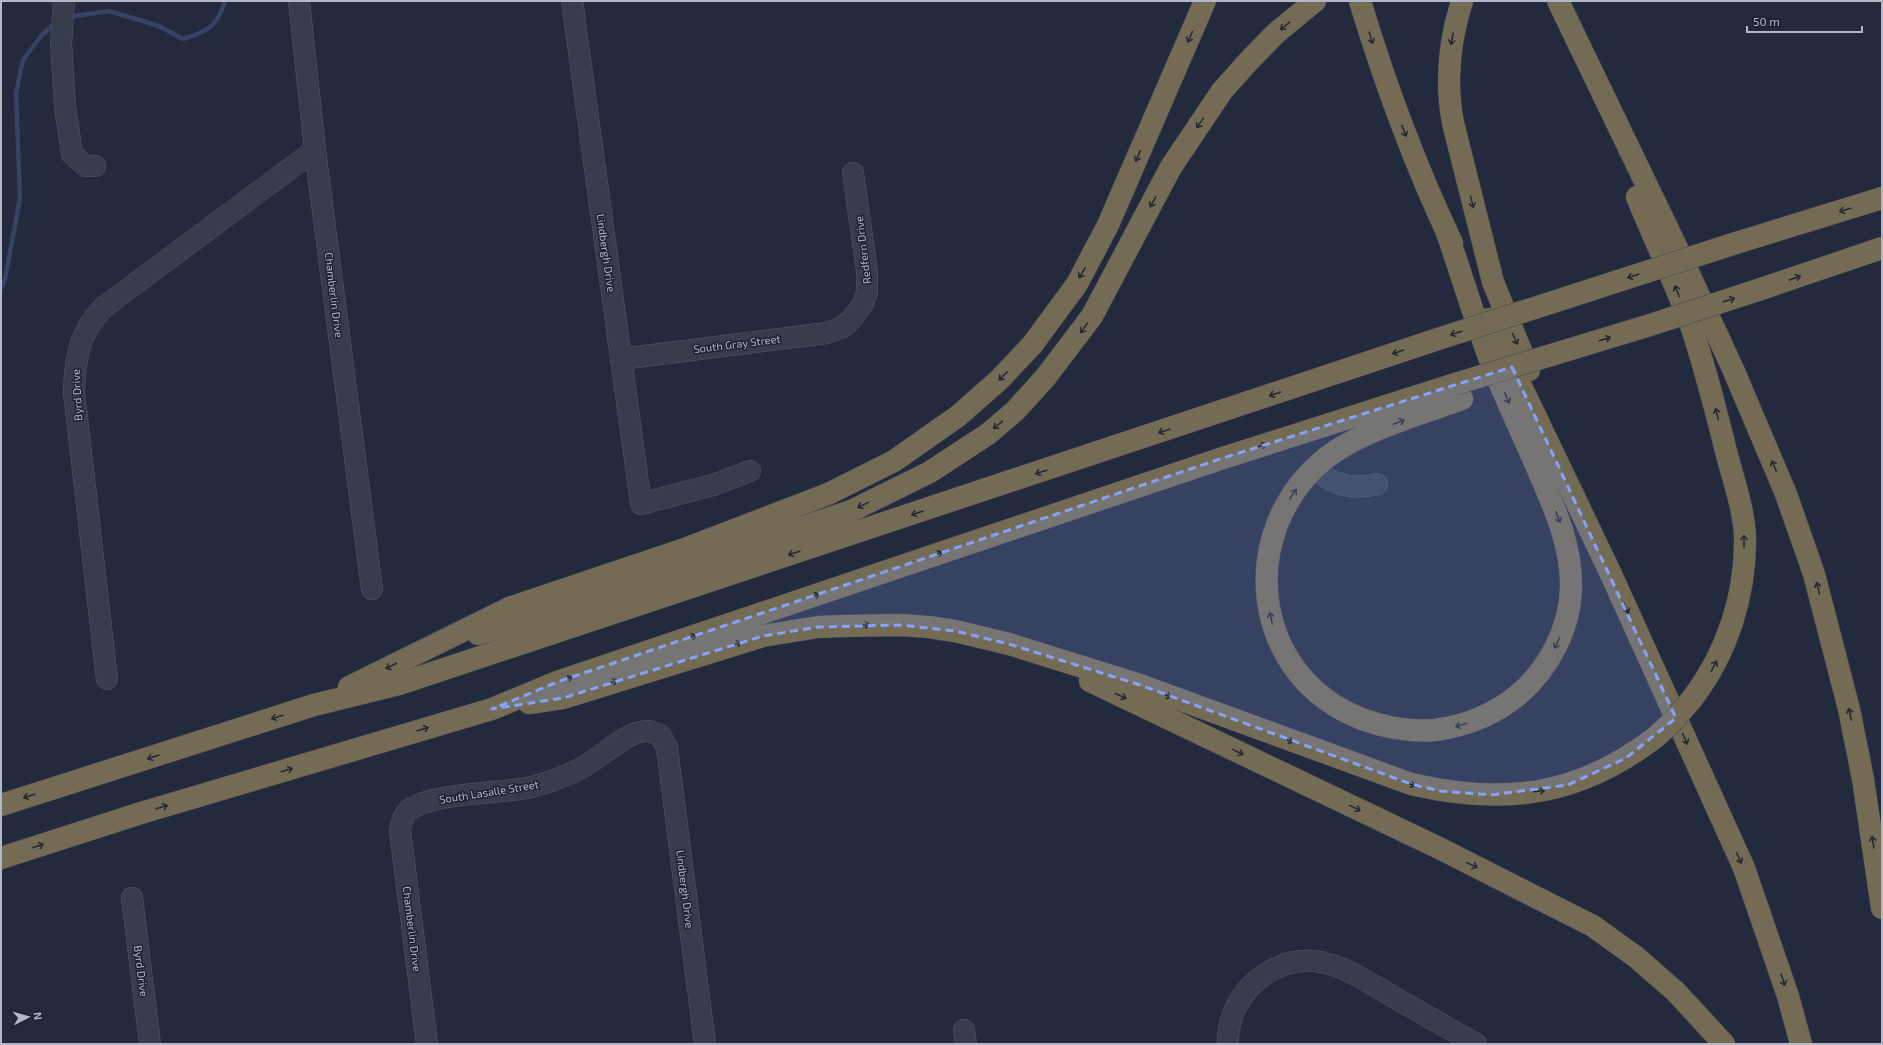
<svg xmlns="http://www.w3.org/2000/svg" width="1883" height="1045" font-family="'Exo 2',sans-serif">
<rect width="100%" height="100%" fill="#232a3d"/>
<g fill="none" stroke-linecap="round" stroke-linejoin="round">
<g stroke="#364364" stroke-width="4.5">
<path d="M 68,17 L 109,11 L 159,26 L 183,39 C 208,31 217,27 225,1"/>
<polyline points="1,288 5,279 20,198 16,93 23,60 41,36 55,23"/>
</g>
<g stroke="#525868" stroke-width="22">
<g id="minor">
<polyline points="64,1 61,43 65,106 72,154 85,166 95,166"/>
<polyline points="299,1 315,150 372,589"/>
<polyline points="572,1 641,504 713,485 750,471"/>
<polyline points="621,359 827,333 841,328 850,321 862,305 867,293 867,271 853,173"/>
<path d="M 1315,469 C 1332,485 1354,490 1377,484"/>
<path d="M 107,679 L 74,392 C 75,358 79,332 104,307 L 315,150"/>
<polyline points="132,898 150,1044"/>
<polyline points="964,1030 966,1044"/>
<path d="M 427,1044 L 400,830 C 401,823 403,816 408,811 C 430,792 502,794 532,787 C 550,782 567,776 583,767 C 602,757 627,730 649,731 C 653,732 656,734 660,735 L 667,748 L 705,1044"/>
<path d="M 1228,1044 C 1227,1021 1238,997 1255,982 C 1307,938 1349,971 1397,999 C 1423,1014 1450,1029 1476,1044"/>
</g>
</g>
<g stroke="#3f4555" stroke-width="23">
<g id="highway">
<path d="M 1360,1 C 1385,84 1415,165 1452,243"/>
<path d="M 1462,1 C 1449,42 1445,81 1453,123 L 1493,282 L 1529,370"/>
<polyline points="1558,1 1677,248 1733,369 1786,494 1814,574 1849,709 1863,779 1882,908"/>
<path d="M 1637,197 C 1654,238 1673,279 1689,320 C 1704,363 1715,407 1726,451 C 1733,479 1744,509 1745,537 C 1746,595 1727,653 1692,699"/>
<path d="M 1446,230 C 1461,273 1474,317 1490,360 C 1505,397 1522,433 1538,470 C 1554,507 1571,543 1571,585 C 1571,626 1550,668 1518,695 C 1495,714 1465,726 1435,730 C 1410,732 1386,728 1362,719 C 1250,676 1235,531 1326,458 C 1360,431 1421,414 1462,399"/>
<polyline points="1736,243 1882,198"/>
<polyline points="1758,290 1882,248"/>
<polyline points="1489,319 1610,572 1744,868 1788,996 1801,1044"/>
<polyline points="478,634 514,624 851,511 930,472 988,434 1015,411 1045,378 1092,316 1171,167 1222,91 1247,63 1275,34 1315,1"/>
<polyline points="1090,681 1439,848 1593,926 1636,957 1676,992 1724,1044"/>
<polyline points="349,687 509,608 682,550 828,494 894,461 958,416 999,380 1032,345 1077,284 1108,225 1205,1"/>
<path d="M 529,703 L 563,698 L 763,636 L 818,627 L 845,626 L 900,625 L 928,627 L 955,631 L 1009,644 L 1140,685 L 1411,784 C 1505,806 1580,796 1657,736"/>
<polyline points="1,805 314,705 399,684 1435,340"/>
<polyline points="1,858 141,813 492,709 557,682 1223,458 1455,384"/>
</g>
</g>
<use href="#minor" stroke="#363d4d" stroke-width="21"/>
<use href="#highway" stroke="#736b53" stroke-width="22"/>
<g stroke="#3f4555" stroke-width="23" stroke-linecap="butt">
<g id="highway-bridge">
<polyline points="1435,340 1736,243"/>
<polyline points="1455,384 1647,326 1758,290"/>
<polyline points="1657,736 1673,721 1692,699"/>
</g>
</g>
<use href="#highway-bridge" stroke="#736b53" stroke-width="22"/>
</g>
<defs><path id="oneway-shaft" d="M-6 0H5M1.5-3L5.5 0L1.5 3" fill="none" stroke-width="1.6" stroke-linecap="round" stroke-linejoin="round"/></defs>
<g stroke="#252935">
<use href="#oneway-shaft" transform="translate(1285 26) rotate(140)"/>
<use href="#oneway-shaft" transform="translate(1190 37) rotate(113)"/>
<use href="#oneway-shaft" transform="translate(1371 38) rotate(73)"/>
<use href="#oneway-shaft" transform="translate(1452 39) rotate(100)"/>
<use href="#oneway-shaft" transform="translate(1200 123) rotate(125)"/>
<use href="#oneway-shaft" transform="translate(1404 131) rotate(69)"/>
<use href="#oneway-shaft" transform="translate(1138 156) rotate(114)"/>
<use href="#oneway-shaft" transform="translate(1153 202) rotate(118)"/>
<use href="#oneway-shaft" transform="translate(1472 202) rotate(76)"/>
<use href="#oneway-shaft" transform="translate(1845 210) rotate(163)"/>
<use href="#oneway-shaft" transform="translate(1082 273) rotate(120)"/>
<use href="#oneway-shaft" transform="translate(1633 276) rotate(162)"/>
<use href="#oneway-shaft" transform="translate(1795 278) rotate(-19)"/>
<use href="#oneway-shaft" transform="translate(1677 291) rotate(-112)"/>
<use href="#oneway-shaft" transform="translate(1729 300) rotate(-18)"/>
<use href="#oneway-shaft" transform="translate(1084 328) rotate(126)"/>
<use href="#oneway-shaft" transform="translate(1456 333) rotate(162)"/>
<use href="#oneway-shaft" transform="translate(1515 339) rotate(66)"/>
<use href="#oneway-shaft" transform="translate(1605 339) rotate(-16)"/>
<use href="#oneway-shaft" transform="translate(1398 352) rotate(161)"/>
<use href="#oneway-shaft" transform="translate(1003 376) rotate(135)"/>
<use href="#oneway-shaft" transform="translate(1275 394) rotate(161)"/>
<use href="#oneway-shaft" transform="translate(1507 398) rotate(67)"/>
<use href="#oneway-shaft" transform="translate(1717 414) rotate(-104)"/>
<use href="#oneway-shaft" transform="translate(1399 422) rotate(-21)"/>
<use href="#oneway-shaft" transform="translate(998 425) rotate(140)"/>
<use href="#oneway-shaft" transform="translate(1164 431) rotate(162)"/>
<use href="#oneway-shaft" transform="translate(1261 446) rotate(-18)"/>
<use href="#oneway-shaft" transform="translate(1774 466) rotate(-113)"/>
<use href="#oneway-shaft" transform="translate(1041 472) rotate(162)"/>
<use href="#oneway-shaft" transform="translate(1293 494) rotate(-56)"/>
<use href="#oneway-shaft" transform="translate(863 505) rotate(154)"/>
<use href="#oneway-shaft" transform="translate(917 513) rotate(162)"/>
<use href="#oneway-shaft" transform="translate(1558 517) rotate(68)"/>
<use href="#oneway-shaft" transform="translate(1744 541) rotate(-90)"/>
<use href="#oneway-shaft" transform="translate(794 553) rotate(162)"/>
<use href="#oneway-shaft" transform="translate(937 554) rotate(-19)"/>
<use href="#oneway-shaft" transform="translate(1818 588) rotate(-105)"/>
<use href="#oneway-shaft" transform="translate(814 596) rotate(-19)"/>
<use href="#oneway-shaft" transform="translate(1626 608) rotate(66)"/>
<use href="#oneway-shaft" transform="translate(1271 618) rotate(-103)"/>
<use href="#oneway-shaft" transform="translate(864 625) rotate(-2)"/>
<use href="#oneway-shaft" transform="translate(691 637) rotate(-19)"/>
<use href="#oneway-shaft" transform="translate(1557 643) rotate(116)"/>
<use href="#oneway-shaft" transform="translate(736 644) rotate(-17)"/>
<use href="#oneway-shaft" transform="translate(391 666) rotate(153)"/>
<use href="#oneway-shaft" transform="translate(1714 666) rotate(-63)"/>
<use href="#oneway-shaft" transform="translate(567 679) rotate(-19)"/>
<use href="#oneway-shaft" transform="translate(612 682) rotate(-17)"/>
<use href="#oneway-shaft" transform="translate(1166 695) rotate(20)"/>
<use href="#oneway-shaft" transform="translate(1121 696) rotate(25)"/>
<use href="#oneway-shaft" transform="translate(1850 714) rotate(-102)"/>
<use href="#oneway-shaft" transform="translate(277 717) rotate(162)"/>
<use href="#oneway-shaft" transform="translate(1461 725) rotate(163)"/>
<use href="#oneway-shaft" transform="translate(423 729) rotate(-17)"/>
<use href="#oneway-shaft" transform="translate(1685 739) rotate(66)"/>
<use href="#oneway-shaft" transform="translate(1288 740) rotate(20)"/>
<use href="#oneway-shaft" transform="translate(1238 752) rotate(26)"/>
<use href="#oneway-shaft" transform="translate(153 757) rotate(162)"/>
<use href="#oneway-shaft" transform="translate(287 770) rotate(-17)"/>
<use href="#oneway-shaft" transform="translate(1410 784) rotate(17)"/>
<use href="#oneway-shaft" transform="translate(1539 791) rotate(-7)"/>
<use href="#oneway-shaft" transform="translate(29 796) rotate(162)"/>
<use href="#oneway-shaft" transform="translate(162 807) rotate(-17)"/>
<use href="#oneway-shaft" transform="translate(1355 808) rotate(26)"/>
<use href="#oneway-shaft" transform="translate(1873 842) rotate(-99)"/>
<use href="#oneway-shaft" transform="translate(38 846) rotate(-18)"/>
<use href="#oneway-shaft" transform="translate(1739 858) rotate(66)"/>
<use href="#oneway-shaft" transform="translate(1472 865) rotate(26)"/>
<use href="#oneway-shaft" transform="translate(1783 980) rotate(72)"/>
</g>
<path fill="#85a2fa" fill-opacity="0.2" stroke="#85a2fa" stroke-width="3" stroke-dasharray="8 5" stroke-linejoin="round" d="M 1512,367 L 1676,718 L 1626,758 L 1568,785 L 1491,795 L 1440,791 L 1411,784 L 1140,685 L 1009,644 L 955,631 L 900,625 L 818,627 L 763,636 L 563,698 L 492,709 L 557,682 L 1223,458 Z"/>
<g text-anchor="middle" stroke-width="3" stroke-linejoin="round" paint-order="stroke">
<g font-size="11" fill="#b2b8c8" stroke="#1c2232">
<text transform="translate(863 250) rotate(-97)" y="4">Redfern Drive</text>
<text transform="translate(606 253) rotate(82)" y="4">Lindbergh Drive</text>
<text transform="translate(334 295) rotate(83)" y="4">Chamberlin Drive</text>
<text transform="translate(737 344) rotate(-7)" y="4">South Gray Street</text>
<text transform="translate(77 395) rotate(-93)" y="4">Byrd Drive</text>
<text transform="translate(489 792) rotate(-9)" y="4">South Lasalle Street</text>
<text transform="translate(685 889) rotate(83)" y="4">Lindbergh Drive</text>
<text transform="translate(412 929) rotate(83)" y="4">Chamberlin Drive</text>
<text transform="translate(141 971) rotate(83)" y="4">Byrd Drive</text>
</g>
</g>
<rect width="1883" height="1045" fill="none" stroke="#b2b8c8" stroke-width="4"/>
<g transform="translate(28 1017) rotate(84)" stroke="#1c2232" stroke-width="3" paint-order="stroke">
<path d="M0-3L7 15L0 10L-7 15Z" fill="#b2b8c8"/>
<text y="-6" font-size="11" font-weight="bold" text-anchor="middle" fill="#b2b8c8">N</text>
</g>
<path d="M1747 26v6h115v-6" fill="none" stroke="#b2b8c8" stroke-width="2"/>
<text x="1753" y="26" font-size="12" fill="#b2b8c8" stroke="#1c2232" stroke-width="3" paint-order="stroke">50 m</text>
</svg>
